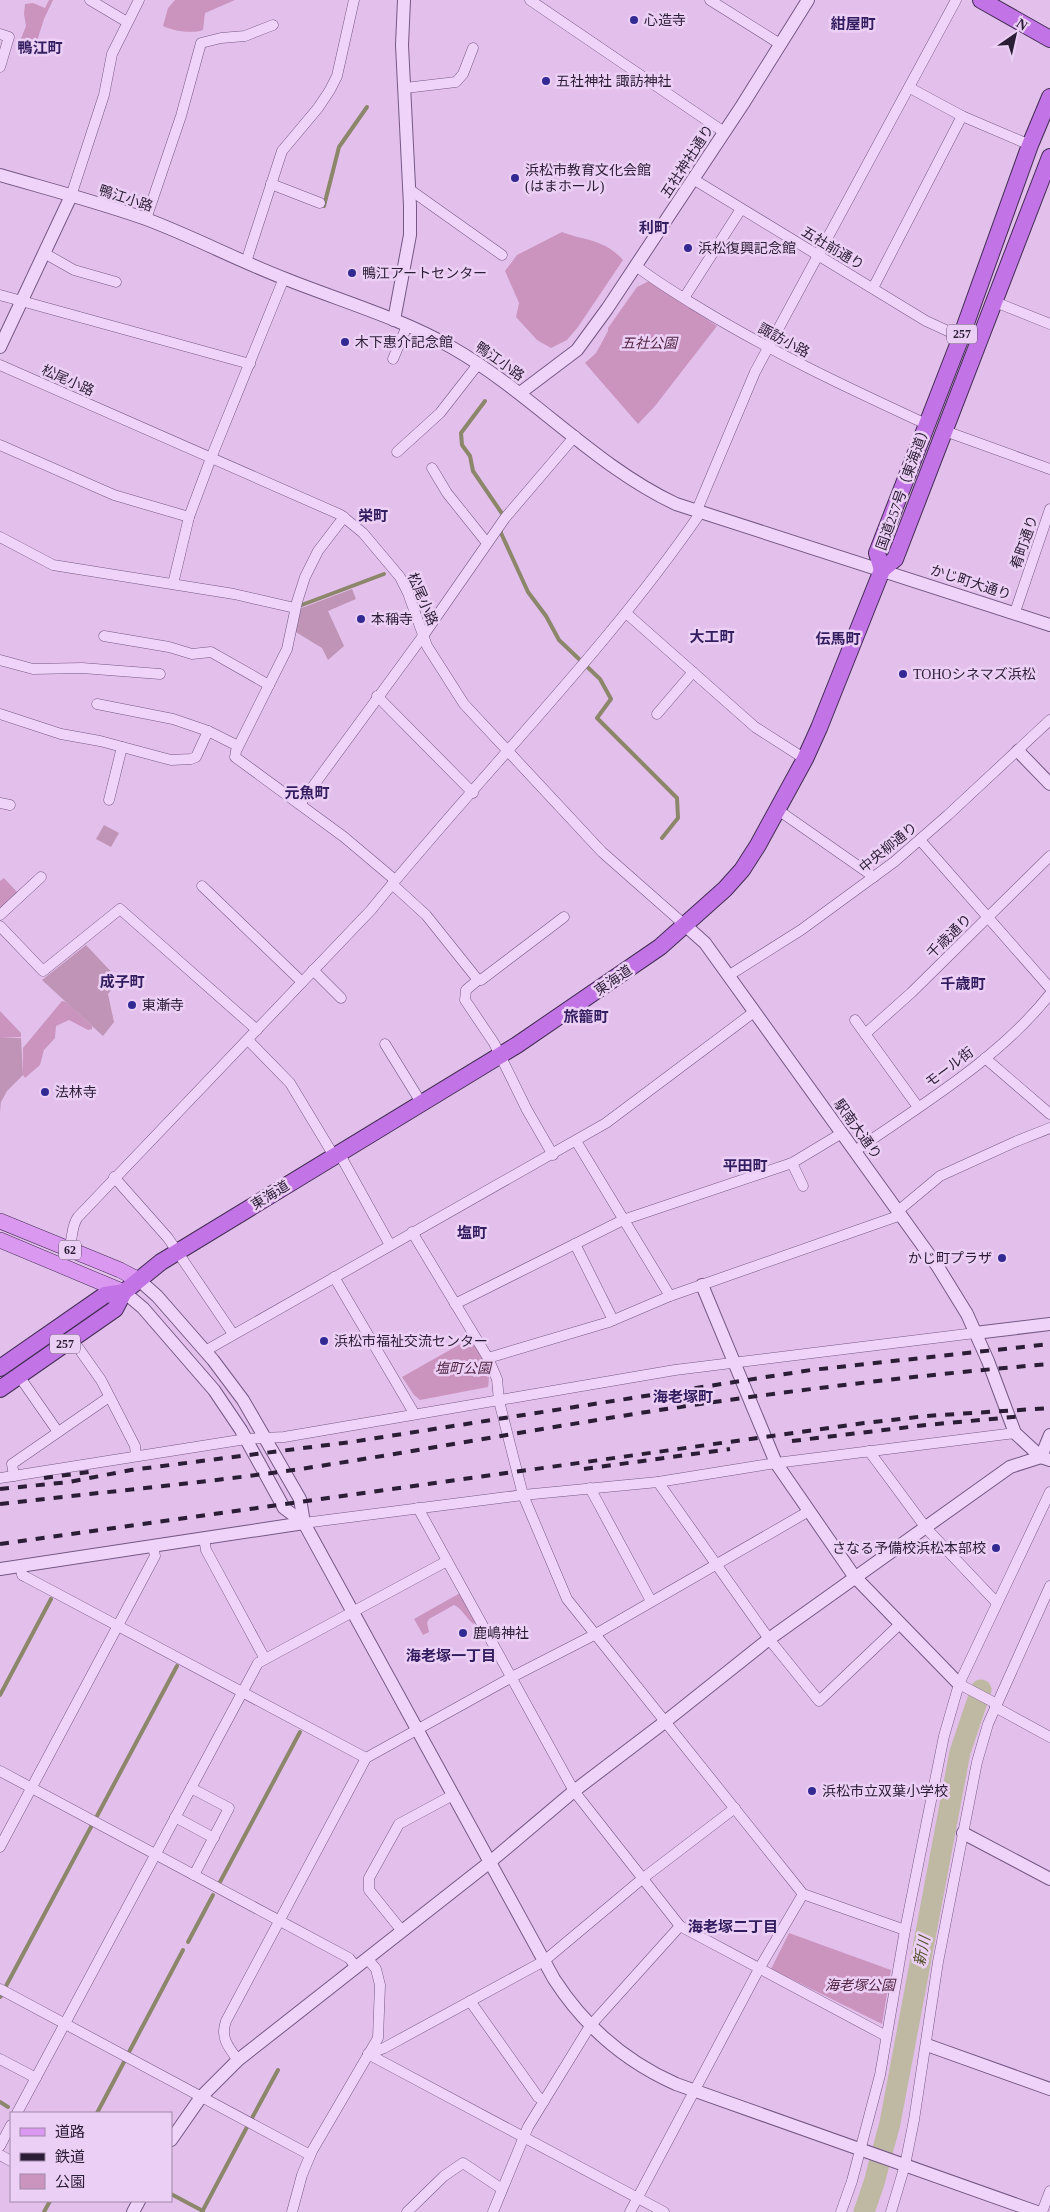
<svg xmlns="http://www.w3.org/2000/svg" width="1050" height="2212" font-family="'Times New Roman','Noto Sans JP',serif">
<rect width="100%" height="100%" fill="#e3c0ec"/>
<g fill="#ca94bf">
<polygon points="49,0 53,0 44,19 36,44 32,45 20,41 26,26 24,14 25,4 33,3 45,8"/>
<path d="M 175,0 L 235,0 L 205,13 L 203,30 C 194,34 172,31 163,26 L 168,8 Z"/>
<path d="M 562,232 C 586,241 604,239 623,260 L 578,327 L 567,340 L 551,348 L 537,340 L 516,317 L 519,303 L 505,271 L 517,255 Z"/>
<polygon points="649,281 717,326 655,406 638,424 585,363 596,353 608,331 608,328 637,287"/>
<polygon points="4,878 18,893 0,910 0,881"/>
<polygon points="62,1001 66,1002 92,1026 92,1029 88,1030 69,1020 56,1026 55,1038 44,1050 40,1065 25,1078 23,1075 23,1048"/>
<polygon points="0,1011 21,1033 21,1037 0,1038"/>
<path d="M 471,1338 C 481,1353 492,1368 488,1387 L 420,1400 L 414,1395 L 402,1377 Z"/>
<path d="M 460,1593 L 477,1621 L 474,1624 C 466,1619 463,1609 454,1605 L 429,1619 L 427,1623 L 429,1632 L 423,1635 L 414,1619 Z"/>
<polygon points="789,1933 891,1970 882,2024 771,1969"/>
</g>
<g fill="#bf94b6">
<polygon points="352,589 356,599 328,611 344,646 328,660 322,648 294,631 299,609"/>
<polygon points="104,825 119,833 111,847 96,839"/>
<polygon points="86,945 119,980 108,994 114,1022 103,1036 42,980"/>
<polygon points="0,1038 21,1038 23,1075 7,1091 1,1102 0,1112"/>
</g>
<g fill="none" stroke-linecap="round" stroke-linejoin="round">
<g stroke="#8c866a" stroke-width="4">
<polyline points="324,206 339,147 367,107"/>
<polyline points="485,401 461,433 462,445 470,456 473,471 503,515 501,518"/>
<polyline points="501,528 501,533 528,592 546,616 559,640 600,679 611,699 597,718 677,798 678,818 662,838"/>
<polyline points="299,606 384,574"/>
<polyline points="0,1695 51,1599"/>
<polyline points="97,1816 177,1666"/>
<polyline points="220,1882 300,1732"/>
<polyline points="188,1942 213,1895"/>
<polyline points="6,1986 92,1825"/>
<polyline points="0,1997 1,1996"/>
<polyline points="129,2052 183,1950"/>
<polyline points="0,2102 8,2107"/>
<polyline points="97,2113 124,2062"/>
<polyline points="252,2118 278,2070"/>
<polyline points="171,2194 203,2211"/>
<polyline points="44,2212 50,2201"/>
<polyline points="202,2212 247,2127"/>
</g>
<polyline stroke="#bfb9a3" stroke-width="21" points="864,2212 874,2183 890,2123 960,1752 981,1690"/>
<g stroke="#745885" stroke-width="11">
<g id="minor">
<polyline points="90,0 127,22"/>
<polyline points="530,0 724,132"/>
<polyline points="710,0 780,44"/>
<polyline points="0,34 9,37 0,67"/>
<polyline points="405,88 456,82 463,74 473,48"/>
<polyline points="910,88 962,116 1030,145"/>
<polyline points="693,179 926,321 961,337"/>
<polyline points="271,184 320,203"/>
<polyline points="409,189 502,255"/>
<polyline points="71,196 104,95 112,54 139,0"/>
<polyline points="146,219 181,116 201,43 221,38 245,36 273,25"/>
<polyline points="44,253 74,270 116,282"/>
<polyline points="246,262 282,151 318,108 330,90 337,76 354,0"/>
<path d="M 636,266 C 654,280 674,292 693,304 C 769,351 846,387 926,424"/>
<polyline points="873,288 962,116"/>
<polyline points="0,295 250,364"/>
<polyline points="684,298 741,209"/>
<polyline points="995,302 1050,324"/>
<polyline points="393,359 407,326"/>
<polyline points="0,365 341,515 363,533 400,577 408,593 427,646 464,704 602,852 686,926"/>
<polyline points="945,431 1050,469"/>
<polyline points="0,445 114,495 189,517"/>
<polyline points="397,452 440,413 479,363"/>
<polyline points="432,468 447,493 487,543"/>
<polyline points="344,517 318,551 305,577 297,602 287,649 236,751 235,757 344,837 395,880"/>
<polyline points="0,537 53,565 234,594 295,608"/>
<polyline points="173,584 189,517 211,458 284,278"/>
<polyline points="1015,612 1050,509"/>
<polyline points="626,613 755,727 805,759"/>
<polyline points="104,636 169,647 192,654 211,652 269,685"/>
<polyline points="0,660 33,669 82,668 160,674"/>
<polyline points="377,696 473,793"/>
<polyline points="97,704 173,719 208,731 238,746"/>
<polyline points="0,714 61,734 100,741 171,760 191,759 196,757 208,731"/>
<polyline points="657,714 693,672"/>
<polyline points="109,800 122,747"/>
<polyline points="0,803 10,805"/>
<polyline points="300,804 423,636 505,518 575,436"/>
<polyline points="778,810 874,877"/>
<polyline points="920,840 1050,988"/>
<polyline points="392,884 426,915 478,980 466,990 465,1000 494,1043 527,1110 553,1155"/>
<polyline points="202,886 302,982"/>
<polyline points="0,915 41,877"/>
<polyline points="0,926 43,971 120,909 257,1030"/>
<polyline points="313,970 341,998"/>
<polyline points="728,976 801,930 894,862 948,815 1050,720"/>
<polyline points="478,980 481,980 564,917"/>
<polyline points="855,1020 918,1107"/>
<polyline points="865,1034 911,993 1050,856"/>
<polyline points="248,1040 290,1083 334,1156"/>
<polyline points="385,1044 422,1104"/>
<polyline points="985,1058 1050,1114"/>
<polyline points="576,1141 670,1296"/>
<path d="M 855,1151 C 921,1105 1000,1058 1050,994"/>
<polyline points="339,1153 390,1245"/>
<polyline points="792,1163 803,1186"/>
<polyline points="114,1177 168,1238 233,1334"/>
<polyline points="898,1211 940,1176 1017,1141 1050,1128"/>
<polyline points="412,1232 488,1358 497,1379 499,1401 523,1495 567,1599 803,1894 905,1930"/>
<polyline points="575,1244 613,1320"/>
<path d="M 69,1249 C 73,1238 71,1226 78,1217 L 371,910 C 479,776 603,655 701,512 L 697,510 L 755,372 L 956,0"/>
<polyline points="334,1277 414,1413"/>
<polyline points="455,1304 623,1220 792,1163 842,1133"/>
<polyline points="72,1339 101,1380 135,1446 136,1456"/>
<polyline points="205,1351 606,1123 754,1012"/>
<polyline points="488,1358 609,1322 670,1296 901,1215"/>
<polyline points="19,1376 58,1432"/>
<polyline points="869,1451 926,1528 997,1603"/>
<polyline points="14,1476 12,1464 109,1397"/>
<polyline points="0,1478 246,1439 284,1437 675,1370 975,1333"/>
<polyline points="658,1482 769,1639 819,1701 900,1624"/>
<polyline points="590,1488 651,1601"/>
<polyline points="418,1508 574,1791 680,1926 886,2036"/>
<polyline points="304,1523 523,1495 658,1482 776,1463 1015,1433"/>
<polyline points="204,1538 206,1550 265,1659"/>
<polyline points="21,1566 22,1575 26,1577 366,1758"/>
<polyline points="959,1684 997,1704"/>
<polyline points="995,1707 1050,1737"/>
<polyline points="0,1771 349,1958 356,1967"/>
<polyline points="191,1788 229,1808 194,1875"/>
<polyline points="175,1817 214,1838"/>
<polyline points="0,1847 155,1556 153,1546"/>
<polyline points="402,1931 369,1890 369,1878 399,1824 453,1795"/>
<polyline points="0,1989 310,2155"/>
<polyline points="470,2001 538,2097 544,2101"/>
<polyline points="368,2054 384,2048 544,1961 642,1879 735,1808"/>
<polyline points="368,2054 664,2212"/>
<polyline points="0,2059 36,2078"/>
<path d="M 238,2060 C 228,2047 220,2037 226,2021 L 366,1758 L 512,1677 L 594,1635 L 809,1511"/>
<polyline points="17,2113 258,1663 447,1561"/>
<polyline points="0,2146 11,2125"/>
<polyline points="0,2155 11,2161"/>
<polyline points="292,2212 302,2175 312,2151 378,2038 380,1985 376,1969 367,1958"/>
<polyline points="407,2212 444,2176 463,2163 502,2189"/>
<polyline points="493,2212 528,2127 590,2026 680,1926"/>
<polyline points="630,2212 759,1969 803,1894"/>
<polyline points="841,2212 852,2181 880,2075 905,1930 944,1736 959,1684 1050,1492"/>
<polyline points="891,2212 905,2165 914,2120 938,1962 977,1762 988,1724 1050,1586"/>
<polyline points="1042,2212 1050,2191"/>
</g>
</g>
<g stroke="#745885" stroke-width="14">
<g id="tertiary">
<path d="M 0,175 C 48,189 98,202 146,219 C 194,237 239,261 286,279 C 341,301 400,318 451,347 C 531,392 593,465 676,504 L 1050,625"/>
<polyline points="394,320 410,235 410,206 402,45 404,0"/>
<polyline points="0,347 71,196"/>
<polyline points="520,393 577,350 607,309 743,104 808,0"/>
<polyline points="1018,751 1050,784"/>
<polyline points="686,926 705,943 938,1267 967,1314 988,1361 1015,1433 1041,1457 1050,1460"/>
<path d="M 139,1280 L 157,1296 L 213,1360 L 243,1400 L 300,1499 L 304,1523 L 554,1979 C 585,2027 624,2061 676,2084 L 1037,2212"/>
<polyline points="702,1285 776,1463 854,1576 959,1684"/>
<polyline points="124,1292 143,1308 214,1390 241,1430 284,1508 304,1523"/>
<polyline points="975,1333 1050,1324"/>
<polyline points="0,1569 304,1523"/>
<polyline points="963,1833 1050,1879"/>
<polyline points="927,2045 1050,2089"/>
<polyline points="171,2140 201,2097 238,2060 490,1862 574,1791 666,1721 769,1639 1010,1467 1041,1457 1050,1435"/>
<polyline points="133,2212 139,2201"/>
</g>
</g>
<g stroke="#412d52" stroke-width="16">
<g id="primary">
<polyline points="0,1221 120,1270 139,1280"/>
<polyline points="0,1240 124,1292"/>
</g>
</g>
<g stroke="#412d52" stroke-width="18">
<g id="trunk">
<polyline points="981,0 1050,39"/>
<polyline points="882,570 877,553 961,337 1030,145 1050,97"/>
<polyline points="0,1368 105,1295 124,1292"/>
<polyline points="0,1389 115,1309 124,1292 161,1262 517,1045 660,947 725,889 742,870 758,845 805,759 819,728 882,570 895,559 1050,157"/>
</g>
</g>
<use href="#minor" stroke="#f0d3f8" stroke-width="10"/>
<use href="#tertiary" stroke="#f0d3f8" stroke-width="12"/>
<use href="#primary" stroke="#db98f0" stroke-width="15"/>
<use href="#trunk" stroke="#c274e6" stroke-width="16"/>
<g stroke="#2a1d35" stroke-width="4" stroke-dasharray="9 9" stroke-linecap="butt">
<polyline points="792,1441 926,1425 1024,1416"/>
<polyline points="584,1469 730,1449"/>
<polyline points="44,1478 96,1471"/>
<polyline points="0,1489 69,1482 131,1470 351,1442 811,1370 1050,1344"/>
<path d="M 0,1504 C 102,1492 205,1483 307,1468 C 423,1450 538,1429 653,1411 C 785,1391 918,1375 1050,1364"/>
<polyline points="0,1544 864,1423 926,1416 1050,1408"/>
</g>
</g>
<g fill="#322a92" stroke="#eccff4" stroke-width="2">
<circle cx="634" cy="20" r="5"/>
<circle cx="546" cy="81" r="5"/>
<circle cx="515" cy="178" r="5"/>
<circle cx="688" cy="248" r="5"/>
<circle cx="352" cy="273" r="5"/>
<circle cx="345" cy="342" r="5"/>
<circle cx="361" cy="619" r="5"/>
<circle cx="903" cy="674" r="5"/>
<circle cx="132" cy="1005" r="5"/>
<circle cx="45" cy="1092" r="5"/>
<circle cx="1002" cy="1258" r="5"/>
<circle cx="324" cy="1341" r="5"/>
<circle cx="996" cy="1548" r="5"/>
<circle cx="463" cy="1633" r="5"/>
<circle cx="812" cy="1791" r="5"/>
</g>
<g text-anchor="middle" stroke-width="5" stroke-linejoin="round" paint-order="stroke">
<g fill="#eccff4" stroke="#64526e" stroke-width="1">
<rect x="947" y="324.5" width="30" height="19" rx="4"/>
<rect x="59" y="1240.5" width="22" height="19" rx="4"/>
<rect x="50" y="1334.5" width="30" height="19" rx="4"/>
</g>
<g font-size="12" font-weight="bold" fill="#2a1d35">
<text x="962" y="338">257</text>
<text x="70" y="1254">62</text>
<text x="65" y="1348">257</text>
</g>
<g font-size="14" fill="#2a1d35" stroke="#eccff4" text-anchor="start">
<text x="644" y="25">心造寺</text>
<text x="556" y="86">五社神社 諏訪神社</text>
<text x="525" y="175">浜松市教育文化会館<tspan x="525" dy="16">(はまホール)</tspan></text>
<text x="698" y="253">浜松復興記念館</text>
<text x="362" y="278">鴨江アートセンター</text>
<text x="355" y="347">木下惠介記念館</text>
<text x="371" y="624">本稱寺</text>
<text x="913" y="679">TOHOシネマズ浜松</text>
<text x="142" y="1010">東漸寺</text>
<text x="55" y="1097">法林寺</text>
<text x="992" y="1263" text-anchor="end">かじ町プラザ</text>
<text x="334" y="1346">浜松市福祉交流センター</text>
<text x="986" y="1553" text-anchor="end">さなる予備校浜松本部校</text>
<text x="473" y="1638">鹿嶋神社</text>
<text x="822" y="1796">浜松市立双葉小学校</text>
</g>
<g font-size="14" fill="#2a1d35" stroke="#eccff4">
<text transform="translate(687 161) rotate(-57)" y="5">五社神社通り</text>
<text transform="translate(126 198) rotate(18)" y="5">鴨江小路</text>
<text transform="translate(833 248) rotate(31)" y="5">五社前通り</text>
<text transform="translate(784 340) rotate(28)" y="5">諏訪小路</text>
<text transform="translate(500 361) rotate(35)" y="5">鴨江小路</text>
<text transform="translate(68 380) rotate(24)" y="5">松尾小路</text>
<text transform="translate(903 487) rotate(-70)" y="5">国道257号（東海道）</text>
<text transform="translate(1024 542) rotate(-71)" y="5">肴町通り</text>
<text transform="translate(971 582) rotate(18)" y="5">かじ町大通り</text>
<text transform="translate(423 599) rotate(67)" y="5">松尾小路</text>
<text transform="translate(888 847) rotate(-39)" y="5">中央柳通り</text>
<text transform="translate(949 936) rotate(-44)" y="5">千歳通り</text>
<text transform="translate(613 980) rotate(-34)" y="5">東海道</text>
<text transform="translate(949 1067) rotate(-37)" y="5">モール街</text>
<text transform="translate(858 1129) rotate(54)" y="5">駅南大通り</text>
<text transform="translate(270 1195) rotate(-32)" y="5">東海道</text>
</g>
<g font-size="14" font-style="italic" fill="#512442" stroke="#eccff4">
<text x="649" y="348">五社公園</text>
<text x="463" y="1373">塩町公園</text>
<text x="860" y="1990">海老塚公園</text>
</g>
<g font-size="15" font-weight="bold" fill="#311d60" stroke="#eccff4">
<text x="853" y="29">紺屋町</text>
<text x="40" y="53">鴨江町</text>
<text x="654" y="233">利町</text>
<text x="373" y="521">栄町</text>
<text x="712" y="642">大工町</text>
<text x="838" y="644">伝馬町</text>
<text x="307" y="798">元魚町</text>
<text x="122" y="987">成子町</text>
<text x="963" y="989">千歳町</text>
<text x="586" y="1022">旅籠町</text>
<text x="745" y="1171">平田町</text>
<text x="472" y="1238">塩町</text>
<text x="683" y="1402">海老塚町</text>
<text x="451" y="1661">海老塚一丁目</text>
<text x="733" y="1932">海老塚二丁目</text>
</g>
<g font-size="15" font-style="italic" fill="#53542c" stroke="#eccff4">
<text transform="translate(922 1951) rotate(-79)" y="5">新川</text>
</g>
</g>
<rect x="10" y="2112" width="162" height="90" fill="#eccff4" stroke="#9e88a8"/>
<rect x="20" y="2128" width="25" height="8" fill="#db98f0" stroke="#9e88a8"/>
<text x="55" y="2137" font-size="15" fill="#2a1d35">道路</text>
<rect x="20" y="2153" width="25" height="8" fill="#2a1d35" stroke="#9e88a8"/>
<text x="55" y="2162" font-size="15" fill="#2a1d35">鉄道</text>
<rect x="20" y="2174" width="25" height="15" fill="#ca94bf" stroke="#9e88a8"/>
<text x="55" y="2187" font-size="15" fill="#2a1d35">公園</text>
<g transform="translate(1015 35) rotate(34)" stroke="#eccff4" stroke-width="4" paint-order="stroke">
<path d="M0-4L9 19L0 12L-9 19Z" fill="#2a1d35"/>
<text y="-8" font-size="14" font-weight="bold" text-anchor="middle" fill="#2a1d35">N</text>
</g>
</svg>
